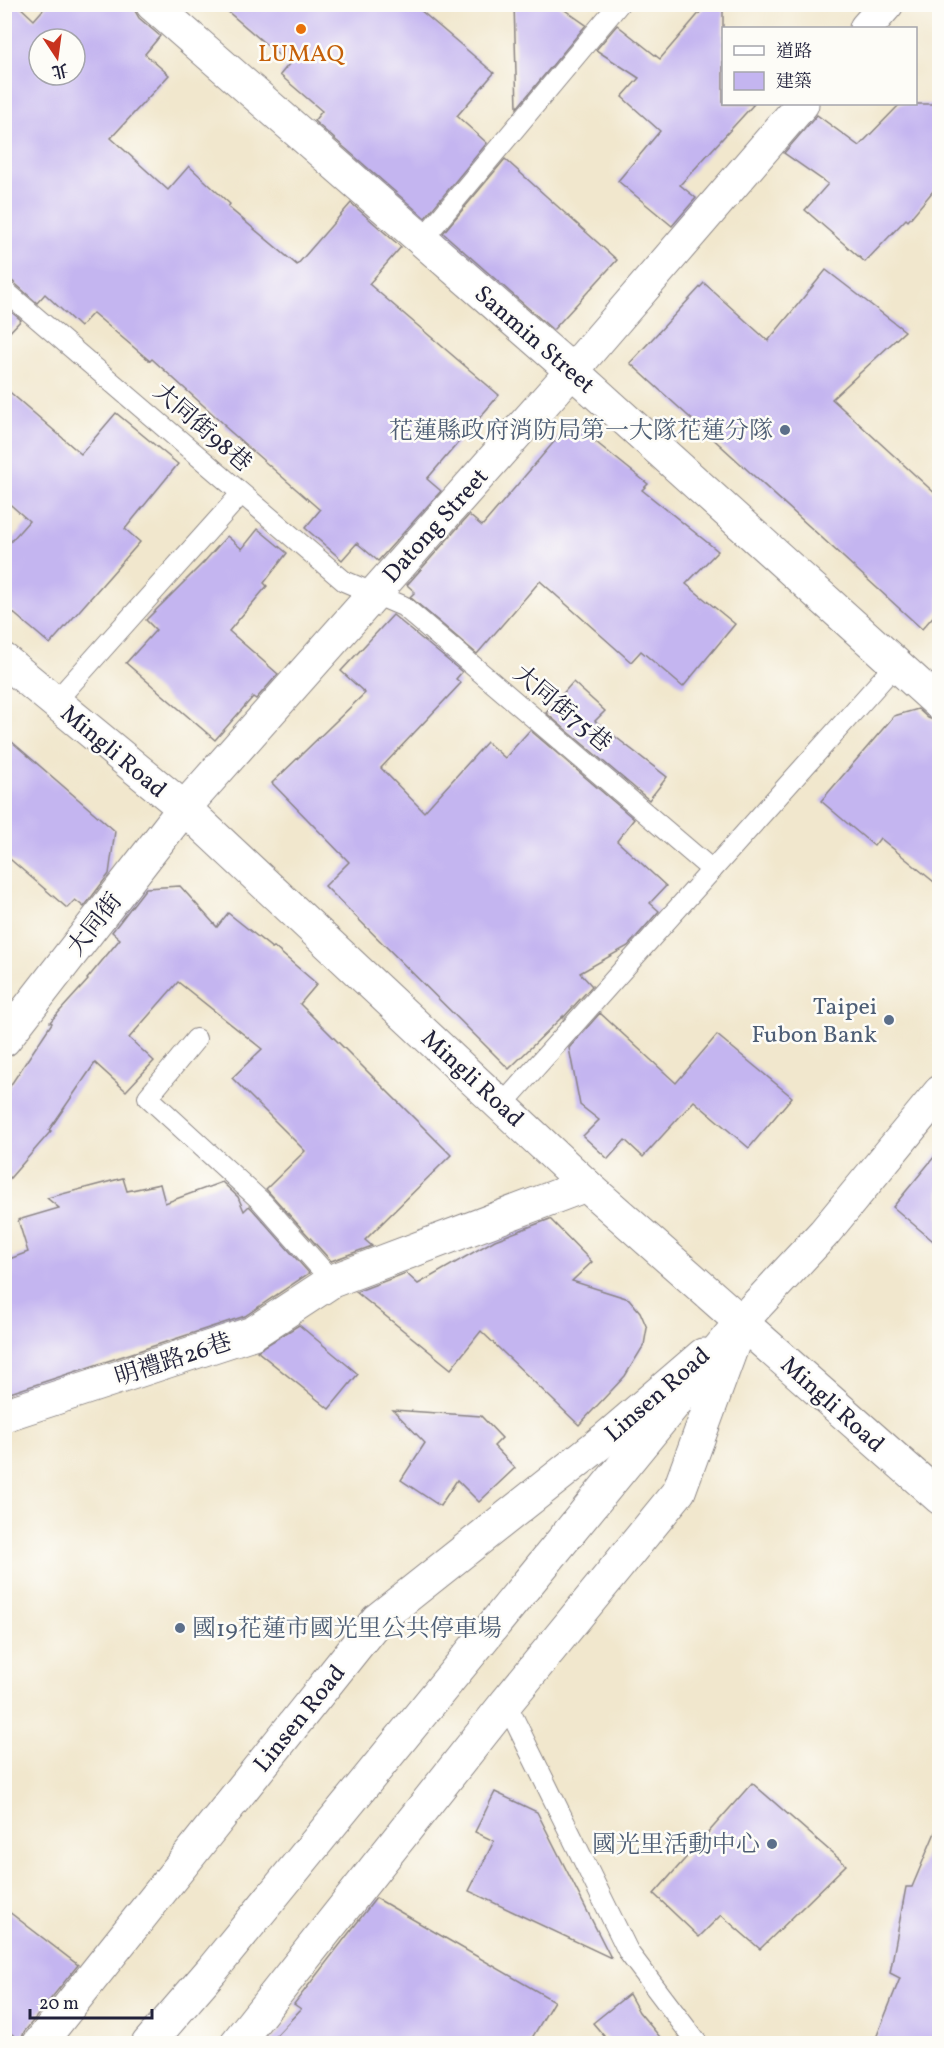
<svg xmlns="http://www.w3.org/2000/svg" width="944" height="2048" font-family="Vollkorn,'Noto Serif TC',serif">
<rect width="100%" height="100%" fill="#fdfcf7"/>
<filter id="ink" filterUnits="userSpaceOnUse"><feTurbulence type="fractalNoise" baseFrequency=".0167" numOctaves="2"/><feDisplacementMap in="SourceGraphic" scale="12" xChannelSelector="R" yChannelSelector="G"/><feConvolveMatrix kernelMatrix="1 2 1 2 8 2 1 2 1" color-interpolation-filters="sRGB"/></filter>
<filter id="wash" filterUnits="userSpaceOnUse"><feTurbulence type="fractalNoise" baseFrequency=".008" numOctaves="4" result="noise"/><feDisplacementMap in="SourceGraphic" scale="24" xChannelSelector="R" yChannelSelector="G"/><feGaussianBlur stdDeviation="1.35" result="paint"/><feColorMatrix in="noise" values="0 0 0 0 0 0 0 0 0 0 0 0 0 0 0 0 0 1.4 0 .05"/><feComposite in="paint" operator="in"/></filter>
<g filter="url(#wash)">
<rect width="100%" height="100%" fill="#f1e7cd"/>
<g id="blocks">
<g fill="#c4b5f0" fill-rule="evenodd">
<path d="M 4,4 L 17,4 L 34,20 L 48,4 L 134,4 L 135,11 L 139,18 L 160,36 L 145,54 L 169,75 L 111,138 L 168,190 L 189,166 L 230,204 L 228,207 L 297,265 L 351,203 L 401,247 L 369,284 L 499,395 L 427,479 L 441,491 L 378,561 L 357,543 L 342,560 L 305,528 L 320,510 L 224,426 L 225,425 L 152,359 L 150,361 L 93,313 L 80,327 L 45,294 L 37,303 L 12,281 L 4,278 ZM 39,39 L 75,39 L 75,75 L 39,75 Z"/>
<polygon points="219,4 413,4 494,73 457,116 487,143 425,218 314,121 322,111 280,75 289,64"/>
<polygon points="514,4 556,4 586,25 517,108"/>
<polygon points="707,4 723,4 723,104 754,104 680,185 696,198 672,226 618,181 660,131 622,97 639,78 596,50 617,25 660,59"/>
<polygon points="900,104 939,104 939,184 908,221 906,219 865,262 805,210 828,184 784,153 817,115 859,146"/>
<polygon points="505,159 617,260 553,330 443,233"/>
<polygon points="826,270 905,331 832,399 939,497 939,610 922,629 630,363 704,283 768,341"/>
<polygon points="4,306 21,320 4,338"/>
<polygon points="4,387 81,454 116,413 178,464 125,529 140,542 50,644 4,605 4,549 29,521 4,499"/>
<polygon points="571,422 648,484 642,490 718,551 686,584 735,624 683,687 641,651 631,662 540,581 477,654 410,597 415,592 407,585 469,515 482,526"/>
<polygon points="258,529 287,553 264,583 267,586 229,631 278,674 256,699 253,697 215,740 126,663 156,630 146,620 204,562 227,536 242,549"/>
<polygon points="393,615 462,672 456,679 461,683 381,768 424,812 487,742 505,758 530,730 634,819 617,841 666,886 650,903 659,911 628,946 580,973 592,986 563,1018 563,1016 509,1069 325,886 349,862 272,783 365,693 341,671"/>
<polygon points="573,682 605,711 595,721 667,777 649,800 546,713"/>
<polygon points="918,709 928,718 939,722 939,886 880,838 874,846 821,801 894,716"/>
<polygon points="4,735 115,831 109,874 84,907 75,900 67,908 4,854"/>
<polygon points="180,886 217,927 228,913 272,948 274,947 317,984 300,1004 451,1155 365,1240 372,1246 331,1261 266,1189 305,1151 232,1078 262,1049 178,982 129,1038 154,1061 126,1091 95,1063 49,1130 51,1131 4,1185 4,1095 52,1023 50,1022 88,980 87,979 120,939 112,932 146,888"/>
<polygon points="600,1013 676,1083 717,1035 792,1097 749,1148 694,1101 643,1157 625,1140 608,1159 583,1136 599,1120 580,1105 569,1048"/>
<polygon points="939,1151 939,1246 893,1207"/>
<polygon points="123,1178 127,1191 160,1184 165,1203 222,1182 238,1197 244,1211 249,1206 253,1210 309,1273 245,1316 4,1395 4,1261 28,1252 18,1220 59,1208 47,1198"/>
<polygon points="550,1219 592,1262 572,1281 629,1299 640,1312 647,1328 644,1345 625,1376 579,1425 481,1331 451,1369 356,1292 406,1273 418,1284 495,1240"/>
<polygon points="299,1325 358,1374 329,1409 257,1351"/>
<polygon points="393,1410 481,1416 502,1438 494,1446 515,1468 479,1502 457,1480 440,1506 401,1480 425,1443"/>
<polygon points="752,1783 846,1865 760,1949 721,1915 699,1937 654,1894"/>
<polygon points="495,1792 537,1812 611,1958 469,1891 494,1841 475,1832"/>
<polygon points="939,1823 939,2043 874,2043 900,1978 890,1973 906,1887 912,1887"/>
<polygon points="376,1898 554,2001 529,2043 269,2043 301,2009 294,2004"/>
<polygon points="4,1908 78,1965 24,2032 21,2041 4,2028"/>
<polygon points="629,1994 639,2012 665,2043 610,2043 593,2023"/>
</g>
</g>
</g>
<g filter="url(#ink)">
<use href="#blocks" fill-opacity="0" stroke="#8a8484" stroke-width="1.5"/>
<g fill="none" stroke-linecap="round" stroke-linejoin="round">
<g stroke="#8a8484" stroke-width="22">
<g id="lane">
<polyline points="422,240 619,4"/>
<polyline points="4,290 344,581 403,606 712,870"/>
<polyline points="55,702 241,494"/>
<polyline points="196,1039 148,1097 262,1202 332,1281"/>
<polyline points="502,1105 896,664"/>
<polyline points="506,1703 629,1953 698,2044"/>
</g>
</g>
<g stroke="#8a8484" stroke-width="35">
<g id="street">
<polyline points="152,4 572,371 940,704"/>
<polyline points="866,28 887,4"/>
<polyline points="4,1040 184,808 572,371 802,104"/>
<polyline points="4,1415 253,1333 332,1281 586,1185"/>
<polyline points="39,2044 377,1620 604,1440 703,1355"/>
<polyline points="236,2044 506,1703 679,1491 739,1327"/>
</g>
</g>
<g stroke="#8a8484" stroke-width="35">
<g id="secondary">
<polyline points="4,660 184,808 586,1185 940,1498"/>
<polyline points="148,2044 212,1970 741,1322 824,1233 940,1092"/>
</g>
</g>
<use href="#lane" stroke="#fff" stroke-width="20"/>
<use href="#street" stroke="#fff" stroke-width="33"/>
<use href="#secondary" stroke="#fff" stroke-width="33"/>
</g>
</g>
<circle fill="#e8710a" stroke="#fdfcf7" stroke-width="2" cx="301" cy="29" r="6"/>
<g fill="#5c6f8a" stroke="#fdfcf7" stroke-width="2">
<circle cx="785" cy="430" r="6"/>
<circle cx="889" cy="1020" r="6"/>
<circle cx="180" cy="1628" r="6"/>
<circle cx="772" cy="1844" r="6"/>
</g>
<g text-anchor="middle" stroke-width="5" stroke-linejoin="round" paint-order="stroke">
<g font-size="24" fill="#c56008" stroke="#fdfcf7">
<text x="301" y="61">LUMAQ</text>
</g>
<g font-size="24" fill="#22223b" stroke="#fdfcf7">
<text transform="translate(535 339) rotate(41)" y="8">Sanmin Street</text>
<text transform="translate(203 427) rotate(41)" y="8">大同街98巷</text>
<text transform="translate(435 525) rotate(-48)" y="8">Datong Street</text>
<text transform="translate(563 708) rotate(40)" y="8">大同街75巷</text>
<text transform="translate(114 751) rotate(40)" y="8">Mingli Road</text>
<text transform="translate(94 924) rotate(-52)" y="8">大同街</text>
<text transform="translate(473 1078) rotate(43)" y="8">Mingli Road</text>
<text transform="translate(173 1359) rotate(-18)" y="8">明禮路26巷</text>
<text transform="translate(657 1394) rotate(-41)" y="8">Linsen Road</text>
<text transform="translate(833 1404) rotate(42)" y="8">Mingli Road</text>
<text transform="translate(299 1718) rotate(-51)" y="8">Linsen Road</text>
</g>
<g font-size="24" fill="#4e5e75" stroke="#fdfcf7" text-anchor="end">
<text x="773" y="438">花蓮縣政府消防局第一大隊花蓮分隊</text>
<text x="877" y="1014">Taipei<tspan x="877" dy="28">Fubon Bank</tspan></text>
<text x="192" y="1636" text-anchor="start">國19花蓮市國光里公共停車場</text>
<text x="760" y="1852">國光里活動中心</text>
</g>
</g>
<rect width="944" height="2048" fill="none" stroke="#fdfcf7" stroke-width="24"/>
<rect x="722" y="27" width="195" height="78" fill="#fdfcf7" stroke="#a5a5ac" stroke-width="1.5"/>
<rect x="734" y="46" width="30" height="9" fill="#ffffff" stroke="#a5a5ac" stroke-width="1.5"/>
<text x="776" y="57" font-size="18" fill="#22223b">道路</text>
<rect x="734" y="72" width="30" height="18" fill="#c4b5f0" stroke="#a5a5ac" stroke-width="1.5"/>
<text x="776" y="87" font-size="18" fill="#22223b">建築</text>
<g transform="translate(57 57) rotate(167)"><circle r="28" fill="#fdfcf7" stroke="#a5a5ac" stroke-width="1.5"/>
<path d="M0-4.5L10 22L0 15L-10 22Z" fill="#c8321e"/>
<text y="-9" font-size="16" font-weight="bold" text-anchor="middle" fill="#22223b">北</text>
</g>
<path d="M30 2009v9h122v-9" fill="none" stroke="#22223b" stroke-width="3"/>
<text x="39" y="2009" font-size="18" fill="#22223b" stroke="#fdfcf7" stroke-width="4.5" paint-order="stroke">20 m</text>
</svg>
